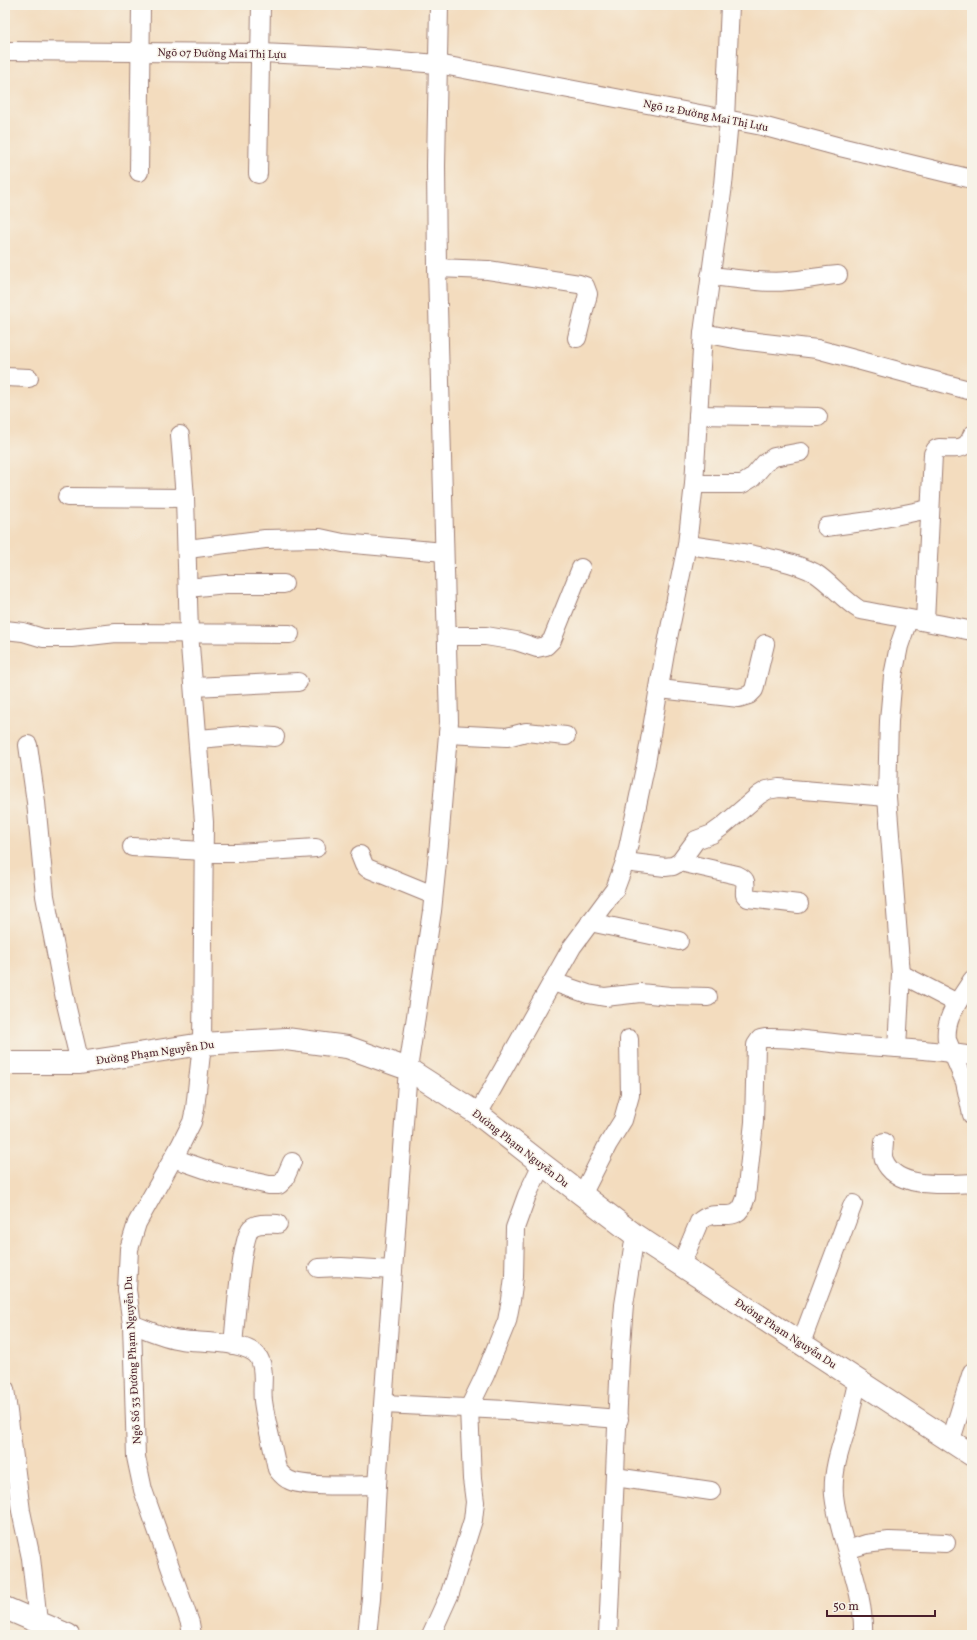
<svg xmlns="http://www.w3.org/2000/svg" width="977" height="1640" font-family="Vollkorn,serif">
<rect width="100%" height="100%" fill="#f7f3e8"/>
<filter id="ink" filterUnits="userSpaceOnUse"><feTurbulence type="fractalNoise" baseFrequency=".025" numOctaves="2"/><feDisplacementMap in="SourceGraphic" scale="8" xChannelSelector="R" yChannelSelector="G"/><feConvolveMatrix kernelMatrix="1 2 1 2 8 2 1 2 1" color-interpolation-filters="sRGB"/></filter>
<filter id="wash" filterUnits="userSpaceOnUse"><feTurbulence type="fractalNoise" baseFrequency=".012" numOctaves="4" result="noise"/><feDisplacementMap in="SourceGraphic" scale="16" xChannelSelector="R" yChannelSelector="G"/><feGaussianBlur stdDeviation="0.9" result="paint"/><feColorMatrix in="noise" values="0 0 0 0 0 0 0 0 0 0 0 0 0 0 0 0 0 1.4 0 .05"/><feComposite in="paint" operator="in"/></filter>
<g filter="url(#wash)">
<rect width="100%" height="100%" fill="#f3dcbe"/>
</g>
<g filter="url(#ink)">
<g fill="none" stroke-linecap="round" stroke-linejoin="round">
<g stroke="#9e7e74" stroke-width="20">
<g id="minor">
<polyline points="5,51 261,53 349,57 438,64 762,126 840,147 972,179"/>
<polyline points="725,119 730,5"/>
<polyline points="139,172 141,5"/>
<polyline points="258,174 261,5"/>
<polyline points="437,268 488,270 579,284 585,286 588,294 577,338"/>
<path d="M 710,276 C 736,278 763,284 788,281 C 805,280 821,276 838,275"/>
<polyline points="703,333 740,340 817,349 972,391"/>
<polyline points="5,377 29,378"/>
<polyline points="698,415 818,417"/>
<polyline points="180,435 185,498 189,633 204,822 202,1044 195,1109 192,1122 180,1146 137,1223 129,1249 127,1290 132,1324 136,1457 143,1490 190,1623 192,1635"/>
<polyline points="694,484 742,484 752,478 765,463 774,457 801,452"/>
<polyline points="67,497 185,498"/>
<polyline points="826,527 870,521 929,509"/>
<path d="M 687,545 C 718,549 748,553 778,560 C 790,563 804,567 815,573 C 832,584 843,600 860,610 C 897,617 935,623 972,631"/>
<polyline points="188,549 265,539 320,538 343,543 444,552"/>
<polyline points="188,588 226,584 284,584"/>
<path d="M 925,621 L 933,454 L 936,449 L 939,448 C 953,448 967,452 972,435"/>
<polyline points="5,630 23,632 43,638 71,638 116,633 290,634"/>
<polyline points="447,636 486,636 516,641 537,648 546,646 552,640 581,568"/>
<polyline points="194,687 298,682"/>
<polyline points="660,689 739,698 749,695 754,690 765,644"/>
<polyline points="448,734 507,737 526,732 566,736"/>
<polyline points="199,739 244,735 275,737"/>
<polyline points="28,745 36,802 45,896 66,1004 80,1063"/>
<polyline points="132,847 204,851"/>
<polyline points="204,853 237,853 316,848"/>
<polyline points="360,855 364,865 367,868 433,895"/>
<polyline points="625,862 665,867 673,866 680,862 696,840 712,834 723,826 759,795 767,790 779,788 887,797"/>
<path d="M 680,862 L 737,875 C 750,881 744,884 745,895 L 748,898 L 799,904"/>
<polyline points="590,922 679,941"/>
<polyline points="901,974 957,1003"/>
<path d="M 972,980 C 961,999 944,1016 947,1040 L 965,1082 L 972,1115"/>
<polyline points="553,982 588,994 605,997 640,993 670,996 708,997"/>
<polyline points="897,1048 901,974 887,797 889,721 893,676 899,646 908,620"/>
<polyline points="478,1114 572,947 615,889 625,862 646,763 665,653 687,545 694,484 703,333 723,185 729,120"/>
<path d="M 884,1142 C 884,1147 882,1156 884,1160 C 896,1190 947,1184 972,1183"/>
<polyline points="173,1158 219,1174 269,1185 279,1185 284,1180 292,1162"/>
<polyline points="582,1195 608,1144 623,1120 630,1095 629,1039"/>
<path d="M 681,1265 L 699,1222 C 717,1204 737,1230 746,1197 L 754,1122 L 756,1045 L 760,1039 L 765,1038 C 795,1037 824,1043 853,1045 C 893,1048 933,1049 972,1056"/>
<polyline points="318,1268 341,1267 393,1270"/>
<path d="M 132,1324 C 148,1330 164,1338 181,1340 C 200,1343 249,1340 259,1358 C 266,1371 261,1387 263,1401 C 266,1424 273,1447 277,1469 C 281,1474 284,1478 289,1480 C 303,1488 358,1485 377,1485"/>
<polyline points="801,1343 853,1204"/>
<path d="M 233,1345 C 235,1326 241,1239 251,1228 C 258,1222 270,1224 278,1224"/>
<path d="M 858,1379 C 854,1395 851,1411 847,1427 C 840,1449 832,1472 834,1495 C 839,1543 865,1587 863,1635"/>
<polyline points="5,1389 21,1511 31,1558 38,1622"/>
<polyline points="384,1404 506,1410 619,1419"/>
<polyline points="951,1440 972,1372"/>
<polyline points="615,1477 711,1491"/>
<polyline points="847,1550 866,1544 889,1541 946,1543"/>
<polyline points="367,1635 371,1599 377,1485 408,1069 432,911 439,843 449,722 437,268 436,166 439,5"/>
<polyline points="431,1635 450,1593 473,1520 475,1502 472,1479 469,1408 485,1375 507,1321 511,1300 514,1277 515,1228 527,1195 542,1164"/>
<polyline points="608,1635 620,1358 624,1305 635,1235"/>
</g>
</g>
<g stroke="#9e7e74" stroke-width="24">
<g id="major">
<polyline points="5,1063 80,1063 202,1044 286,1039 347,1047 408,1069 478,1114 542,1164 635,1235 972,1455"/>
<polyline points="5,1608 68,1635"/>
</g>
</g>
<use href="#minor" stroke="#fff" stroke-width="18"/>
<use href="#major" stroke="#fff" stroke-width="22"/>
</g>
</g>
<g text-anchor="middle" stroke-width="3" stroke-linejoin="round" paint-order="stroke">
<g font-size="11" fill="#4a1f2b" stroke="#f7f3e8">
<text transform="translate(222 53) rotate(1)" y="4">Ngõ 07 Đường Mai Thị Lựu</text>
<text transform="translate(706 115) rotate(11)" y="4">Ngõ 12 Đường Mai Thị Lựu</text>
<text transform="translate(155 1052) rotate(-8)" y="4">Đường Phạm Nguyễn Du</text>
<text transform="translate(521 1148) rotate(38)" y="4">Đường Phạm Nguyễn Du</text>
<text transform="translate(786 1333) rotate(33)" y="4">Đường Phạm Nguyễn Du</text>
<text transform="translate(132 1360) rotate(-93)" y="4">Ngõ Số 33 Đường Phạm Nguyễn Du</text>
</g>
</g>
<rect width="977" height="1640" fill="none" stroke="#f7f3e8" stroke-width="20"/>
<path d="M827 1610v6h108v-6" fill="none" stroke="#4a1f2b" stroke-width="2"/>
<text x="833" y="1610" font-size="12" fill="#4a1f2b" stroke="#f7f3e8" stroke-width="3" paint-order="stroke">50 m</text>
</svg>
